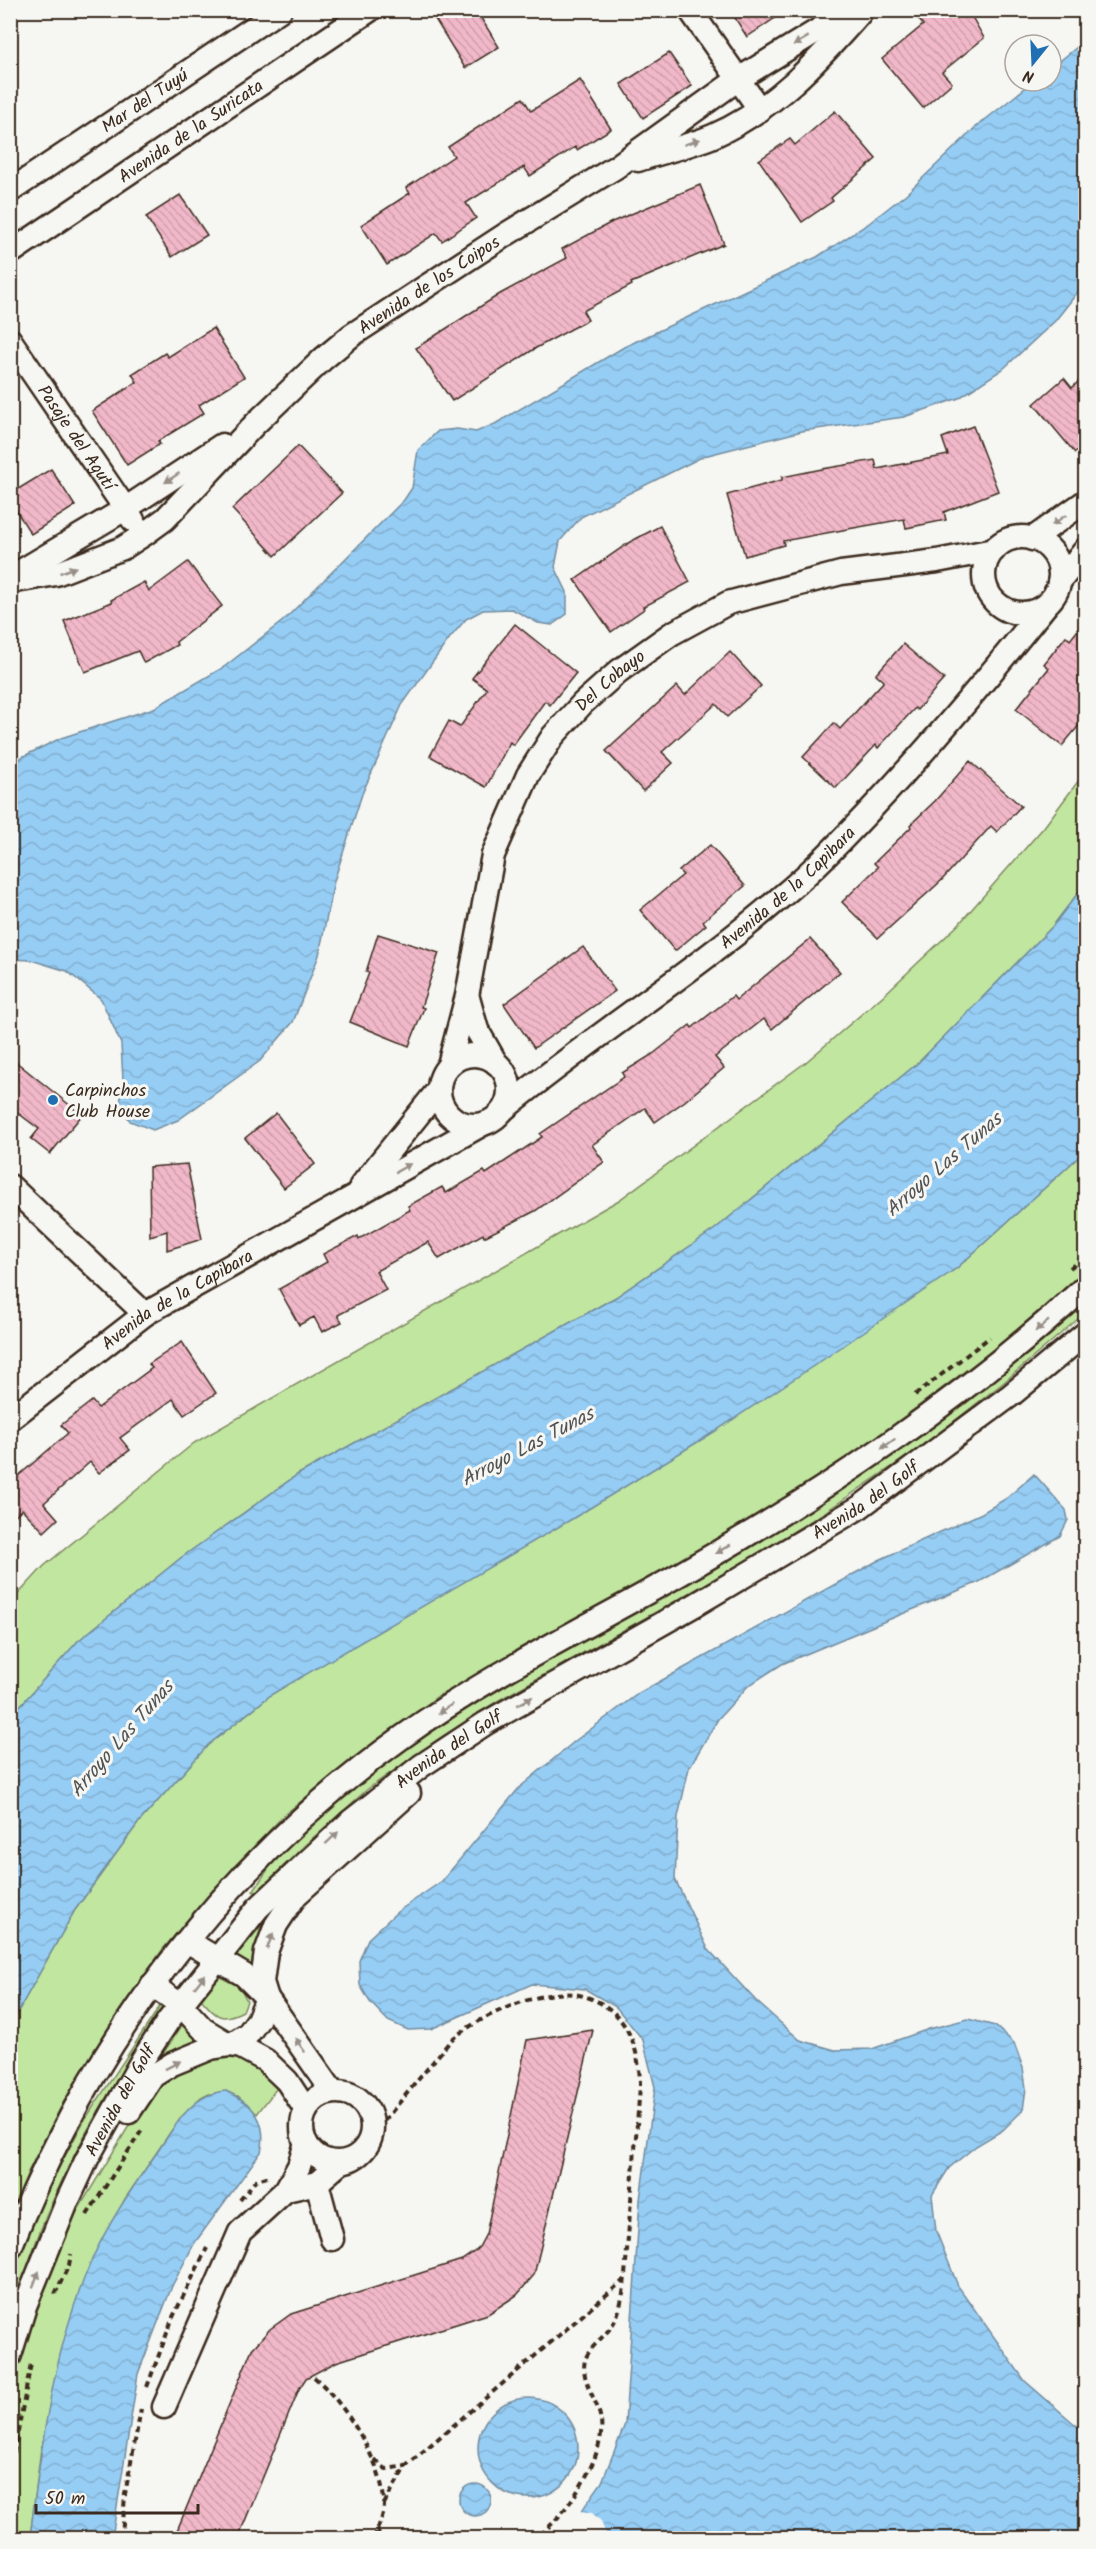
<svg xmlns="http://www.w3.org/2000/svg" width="1096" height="2549" font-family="Kalam,sans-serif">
<defs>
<pattern id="water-waves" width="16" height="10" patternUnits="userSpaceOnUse" patternTransform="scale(1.5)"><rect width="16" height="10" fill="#96cdf4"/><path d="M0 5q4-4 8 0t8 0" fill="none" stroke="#82b0d1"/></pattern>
<pattern id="building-back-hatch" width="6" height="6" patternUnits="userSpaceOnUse" patternTransform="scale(1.5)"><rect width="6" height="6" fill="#f1b8c9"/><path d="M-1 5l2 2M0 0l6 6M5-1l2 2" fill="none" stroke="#d09eac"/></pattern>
</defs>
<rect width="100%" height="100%" fill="#f6f6f2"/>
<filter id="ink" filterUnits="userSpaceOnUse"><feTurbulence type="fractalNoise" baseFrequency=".0167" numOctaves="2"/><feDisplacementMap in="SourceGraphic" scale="12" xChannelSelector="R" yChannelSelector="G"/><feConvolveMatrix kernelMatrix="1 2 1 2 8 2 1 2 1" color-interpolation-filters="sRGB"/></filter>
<g filter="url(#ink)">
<g fill="#c1e6a0" stroke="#7e885f" stroke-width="1.5">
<polygon points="1085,772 1085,884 1052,927 918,1063 715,1229 616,1297 297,1475 182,1557 78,1641 11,1716 11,1602 44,1566 194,1443 619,1200 806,1062 886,993 958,925 1044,827"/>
<polygon points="1085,1151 1085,1272 1075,1282 985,1356 828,1474 758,1517 492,1670 438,1696 285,1814 218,1885 163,1949 116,2016 64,2101 28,2172 11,2217 11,2024 75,1910 139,1822 208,1745 272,1694 957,1268"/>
<polygon points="1085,1300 1085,1313 1003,1383 921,1447 822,1514 729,1571 499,1700 440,1738 369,1788 306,1844 256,1893 253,1891 275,1859 298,1836 363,1781 432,1730 493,1691 723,1563 816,1505"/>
<polygon points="263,1924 254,1953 255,1969 234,1962 235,1957"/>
<path d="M 218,1976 L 240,1987 L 247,2001 L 243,2011 C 220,2023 216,2016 201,1999 Z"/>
<path d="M 160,2006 L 163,2009 C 124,2066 87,2125 59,2187 C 39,2229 25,2273 11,2316 L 11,2273 L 16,2255 L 50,2184 L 84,2121 Z"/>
<polygon points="187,2018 209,2036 179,2048 165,2058 162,2055"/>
<polygon points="238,2052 270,2075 277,2088 257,2114 238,2096 209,2094 201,2098 180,2118 125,2199 90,2264 61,2352 41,2448 30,2538 11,2538 11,2388 22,2346 44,2284 70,2223 147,2096 168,2076 192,2061"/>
</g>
<g fill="url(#water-waves)" stroke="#728c9e" stroke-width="1.5">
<polygon points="1085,43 1085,283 1055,321 1003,369 959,398 904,417 802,431 704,456 581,517 560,541 555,567 567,592 567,614 552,625 538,623 512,609 483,610 466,619 449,639 402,705 362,794 334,881 319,955 293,1022 260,1061 178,1120 153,1130 130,1121 120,1104 123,1080 121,1044 101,999 67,971 31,960 11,959 11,767 22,757 61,738 154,708 224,667 284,620 404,500 412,488 418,450 438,431 457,429 476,432 495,424 624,347 817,257 868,224 906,194 976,127 1034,81 1051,81 1051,68 1081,44"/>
<polygon points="1085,884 1085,1151 957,1268 821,1361 714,1432 572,1519 272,1694 208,1745 139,1822 75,1910 11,2024 11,1716 78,1641 182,1557 297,1475 616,1297 715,1229 918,1063 1052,927"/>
<polygon points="1034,1474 1066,1510 1068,1520 1060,1536 979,1582 782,1664 748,1686 718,1719 689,1768 678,1817 675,1879 708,1949 757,2002 800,2040 835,2050 872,2049 929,2029 968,2019 995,2026 1014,2043 1023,2068 1026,2088 1023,2110 1003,2130 976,2146 949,2168 932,2195 936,2231 958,2286 1025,2381 1085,2433 1085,2538 558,2538 568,2530 602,2482 625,2424 640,2200 655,2087 643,2040 616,2007 585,1989 532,1984 431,2029 408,2030 388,2021 370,2002 360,1985 359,1961 368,1939 397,1912 442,1881 519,1788 575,1741 639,1693 879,1560 982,1513 1007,1498"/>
<path d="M 226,2091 C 254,2103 268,2122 261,2152 L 194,2244 L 172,2286 L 138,2374 L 112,2538 L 30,2538 C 41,2446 53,2351 90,2264 C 107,2224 133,2187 158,2151 C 175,2126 192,2093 226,2091 Z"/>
<circle cx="528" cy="2448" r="50"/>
<circle cx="475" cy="2500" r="16"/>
</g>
<polygon fill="#f6f6f2" points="580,2511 592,2513 601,2521 605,2532 603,2538 561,2538 560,2533 576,2513"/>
<g fill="url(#building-back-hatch)" stroke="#3b2a1e" stroke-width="1.5">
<polygon points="449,10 476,10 499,47 465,68 435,19"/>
<polygon points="730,10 787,10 747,37"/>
<polygon points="912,10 968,10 984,38 942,72 952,83 923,108 882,59 923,25"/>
<polygon points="669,53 692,86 643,118 621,84"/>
<polygon points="580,80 611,129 577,150 575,147 530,176 524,167 466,203 476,218 442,241 436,233 387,265 361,225 410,193 406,188 454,156 448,147 523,98 531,111"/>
<polygon points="835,111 876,159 831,198 833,201 802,222 759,160 790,139 795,145"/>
<polygon points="700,185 724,244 631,283 632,285 583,311 588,320 536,348 452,401 416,348 500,294 567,258 562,249 612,222"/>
<polygon points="180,195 207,235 172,257 146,217"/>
<polygon points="213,328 244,377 199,405 204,413 158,441 160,444 127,465 92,411 137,382 132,374 165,353 168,357"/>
<polygon points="1086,374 1086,444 1075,453 1034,404 1064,378 1072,388"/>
<polygon points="973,426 998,491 944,512 946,520 906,528 904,519 848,529 783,541 784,545 745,556 727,495 782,480 782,477 822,469 875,460 877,469 948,455 942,438"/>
<polygon points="298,446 342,493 275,556 232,509"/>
<polygon points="51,469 75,506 31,534 10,501 10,494"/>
<polygon points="660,526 690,582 643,607 644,609 611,632 575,580 630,542"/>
<polygon points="188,562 222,606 176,642 177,645 144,663 138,651 85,672 64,621 112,602 111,600 144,582 149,591"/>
<polygon points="1086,620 1086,717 1062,746 1016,709 1049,668 1044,664 1066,636 1070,640"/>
<polygon points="515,624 576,673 550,705 545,701 513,745 510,742 486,787 430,756 449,721 460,727 487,689 472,678"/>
<polygon points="903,644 944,679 917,710 915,708 878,748 876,745 836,788 803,757 834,723 840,729 884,681 876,674"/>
<polygon points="730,652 761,686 727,717 716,704 662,752 673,763 643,791 606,751 677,686 685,695"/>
<polygon points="970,761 1021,806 997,832 991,826 941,881 878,938 842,902 878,867 874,863 911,827 910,825 935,801"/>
<polygon points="710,845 745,886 703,921 706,925 675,951 640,910 683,875 679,871"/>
<polygon points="378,934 439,953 421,1007 424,1008 409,1046 350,1022 369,973 366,972"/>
<polygon points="810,939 840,972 772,1029 764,1019 715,1057 724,1068 685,1101 655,1122 645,1108 592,1145 604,1162 535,1211 484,1237 483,1234 439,1259 428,1242 376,1271 386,1290 338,1315 342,1322 322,1332 314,1317 299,1325 279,1289 327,1262 323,1254 358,1236 359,1239 410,1210 408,1206 442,1187 446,1193 484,1171 486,1174 542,1137 540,1134 624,1077 622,1073 653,1054 690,1025 692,1028 733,996 736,1000"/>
<polygon points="583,947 615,991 534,1048 504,1004"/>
<polygon points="10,1057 82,1115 50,1154 31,1139 39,1129 10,1107"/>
<polygon points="276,1113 315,1164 284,1188 245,1138"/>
<polygon points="187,1164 202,1239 167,1250 167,1231 150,1236 149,1167"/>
<polygon points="182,1342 216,1393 184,1415 173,1399 120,1438 130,1450 99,1473 90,1462 44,1503 58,1519 44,1532 22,1509 10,1520 10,1483 68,1433 61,1425 92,1401 98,1408 152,1368 149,1364"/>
<polygon points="593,2030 534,2275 517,2295 488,2314 336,2362 306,2378 299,2389 238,2538 174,2538 252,2349 270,2329 291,2314 462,2260 478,2249 486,2234 527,2040"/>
</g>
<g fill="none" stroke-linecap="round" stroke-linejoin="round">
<g stroke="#3b2a1e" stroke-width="27">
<g id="minor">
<polyline points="690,10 760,110"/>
<path d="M 638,160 C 662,152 689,146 713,136 C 773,110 818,61 860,13"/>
<path id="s1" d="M 10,191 L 280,10"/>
<path id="s2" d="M 10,253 L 370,10"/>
<path id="s3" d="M 10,340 L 133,520"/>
<circle cx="1022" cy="575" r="38"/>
<polyline points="1032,539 1086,501"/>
<polyline points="11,577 125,509 222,445"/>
<path id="s4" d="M 10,582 L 56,574 L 123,548 L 143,535 L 165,519 L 256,423 L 323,359 L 352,335 L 505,235 L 616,167 L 737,80 L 851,10"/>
<polyline points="1059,582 1086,549"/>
<polyline points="468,998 477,1030 496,1063"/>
<circle cx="474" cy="1090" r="35"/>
<path id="s5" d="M 449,1065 L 467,996 L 493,855 L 528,775 L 553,736 L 583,703 L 619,671 L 671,634 L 728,603 L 841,573 L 937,561 L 994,550"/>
<path id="s6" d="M 504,1109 C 594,1035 693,973 781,897 C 815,869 845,837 875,805 C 935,741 991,674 1046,605"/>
<polyline points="10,1186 145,1314"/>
<polyline points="361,1186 439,1089"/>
<path id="s7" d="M 10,1419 L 145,1314 L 483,1124"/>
<polyline points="187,1941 244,1975 267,1998 333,2092"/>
<polyline points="152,1985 181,2005 203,2029 230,2045 241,2047 265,2060 287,2081 306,2110"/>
<circle cx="337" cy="2127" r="35"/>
<polyline points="129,2112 153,2076 172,2064 211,2048 230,2045 248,2034 258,2020 267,1998 262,1982 266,1952 276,1925 296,1895 409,1793"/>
<polyline points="317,2183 332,2239"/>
<polyline points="286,2190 317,2183 340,2163"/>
<path d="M 10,2248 C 91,2042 221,1867 401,1738 C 487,1676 583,1629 675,1577 C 821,1494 962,1401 1086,1286"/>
<path id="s8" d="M 10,2355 L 25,2306 L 67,2202 L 87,2159 L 141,2062 L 168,2021 L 258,1908 L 307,1862 L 351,1821 L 421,1766 L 486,1723 L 695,1605 L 860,1507 L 1011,1395 L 1086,1333"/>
<polyline points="164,2407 240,2232 286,2190 299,2166 306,2143"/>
</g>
</g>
<g stroke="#3b2a1e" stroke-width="4" stroke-dasharray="6 4.5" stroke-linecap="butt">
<polyline points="1070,1268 1086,1255"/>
<polyline points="915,1395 990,1337"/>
<path d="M 371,2137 L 451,2040 C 477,2018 538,1989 574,1994 C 622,2002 640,2042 640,2086 L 624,2288 C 621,2302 619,2316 611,2327 C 603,2338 589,2348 585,2360 C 580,2382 598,2399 601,2421 C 606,2456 564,2520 535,2538"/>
<polyline points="240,2200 256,2180 267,2177"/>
<polyline points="87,2215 142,2130"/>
<polyline points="55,2294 69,2265 71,2254"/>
<path d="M 314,2377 C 344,2402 384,2464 384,2504 C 384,2516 378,2529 372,2538"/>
<polyline points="147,2387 173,2317 207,2248"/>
<polyline points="375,2460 386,2469 406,2466"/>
<polyline points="10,2474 31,2363"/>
<polyline points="384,2504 406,2466 625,2279"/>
<polyline points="377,2529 380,2538"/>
<polyline points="122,2538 125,2494 141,2409"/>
</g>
<use href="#minor" stroke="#f6f6f2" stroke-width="22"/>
</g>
<defs><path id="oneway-solid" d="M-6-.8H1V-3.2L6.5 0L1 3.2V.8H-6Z" transform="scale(1.5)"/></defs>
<g fill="#989088">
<use href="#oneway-solid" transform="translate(801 41) rotate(149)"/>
<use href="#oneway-solid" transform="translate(692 142) rotate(-18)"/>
<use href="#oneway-solid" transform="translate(172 478) rotate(147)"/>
<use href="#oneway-solid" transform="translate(1059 520) rotate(145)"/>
<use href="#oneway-solid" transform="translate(68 570) rotate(-20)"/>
<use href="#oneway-solid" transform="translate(403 1168) rotate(-29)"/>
<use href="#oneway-solid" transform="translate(1042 1326) rotate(141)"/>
<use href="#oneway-solid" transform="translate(888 1444) rotate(145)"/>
<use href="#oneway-solid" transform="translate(723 1549) rotate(150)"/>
<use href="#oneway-solid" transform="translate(525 1701) rotate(-29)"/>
<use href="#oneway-solid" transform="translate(445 1709) rotate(146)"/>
<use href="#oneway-solid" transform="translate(332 1838) rotate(-43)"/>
<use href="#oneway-solid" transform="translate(270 1941) rotate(-69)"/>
<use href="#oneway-solid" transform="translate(200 1981) rotate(-52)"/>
<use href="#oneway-solid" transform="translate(300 2045) rotate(-125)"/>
<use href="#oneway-solid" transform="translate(173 2065) rotate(-27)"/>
<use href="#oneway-solid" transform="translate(36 2279) rotate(-69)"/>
</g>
</g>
<circle fill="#1f6fb2" stroke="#f6f6f2" stroke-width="2" cx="53" cy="1100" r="6"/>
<g text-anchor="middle" stroke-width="6" stroke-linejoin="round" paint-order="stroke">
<g font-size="18" fill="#3b2a1e" stroke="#f6f6f2">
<text dy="6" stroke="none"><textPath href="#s1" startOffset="162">Mar del Tuyú</textPath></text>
<text dy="6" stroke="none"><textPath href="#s2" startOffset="218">Avenida de la Suricata</textPath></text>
<text dy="6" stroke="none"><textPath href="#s4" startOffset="524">Avenida de los Coipos</textPath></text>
<text dy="6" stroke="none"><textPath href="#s3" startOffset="118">Pasaje del Agutí</textPath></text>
<text dy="6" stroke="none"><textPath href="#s5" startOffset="428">Del Cobayo</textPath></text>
<text dy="6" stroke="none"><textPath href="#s6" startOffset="360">Avenida de la Capibara</textPath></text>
<text dy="6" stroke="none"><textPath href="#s7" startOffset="206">Avenida de la Capibara</textPath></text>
<text dy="6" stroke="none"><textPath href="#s8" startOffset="1250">Avenida del Golf</textPath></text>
<text dy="6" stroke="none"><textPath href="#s8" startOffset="764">Avenida del Golf</textPath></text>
<text dy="6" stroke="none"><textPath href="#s8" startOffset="278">Avenida del Golf</textPath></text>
</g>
<g font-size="18" fill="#3b2a1e" stroke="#f6f6f2" text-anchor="start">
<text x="65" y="1096">Carpinchos<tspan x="65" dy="21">Club House</tspan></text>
</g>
<g font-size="20" font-style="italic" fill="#525354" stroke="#f6f6f2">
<text transform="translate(943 1164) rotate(-41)" y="7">Arroyo Las Tunas</text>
<text transform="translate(527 1446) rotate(-28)" y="7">Arroyo Las Tunas</text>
<text transform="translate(121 1738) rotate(-49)" y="7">Arroyo Las Tunas</text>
</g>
</g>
<rect width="1096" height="2549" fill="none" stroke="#f6f6f2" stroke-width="36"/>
<rect x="18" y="18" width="1060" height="2513" fill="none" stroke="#3b2a1e" stroke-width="2" filter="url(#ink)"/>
<g transform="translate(1033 63) rotate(198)"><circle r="28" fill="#f6f6f2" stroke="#aba49d" stroke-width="1.5"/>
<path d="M0-4.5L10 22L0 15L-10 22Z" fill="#1f6fb2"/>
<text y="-9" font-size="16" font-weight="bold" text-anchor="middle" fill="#3b2a1e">N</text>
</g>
<path d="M36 2504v9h162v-9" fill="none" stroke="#3b2a1e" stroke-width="3"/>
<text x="45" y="2504" font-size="18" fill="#3b2a1e" stroke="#f6f6f2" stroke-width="4.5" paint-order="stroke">50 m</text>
</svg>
